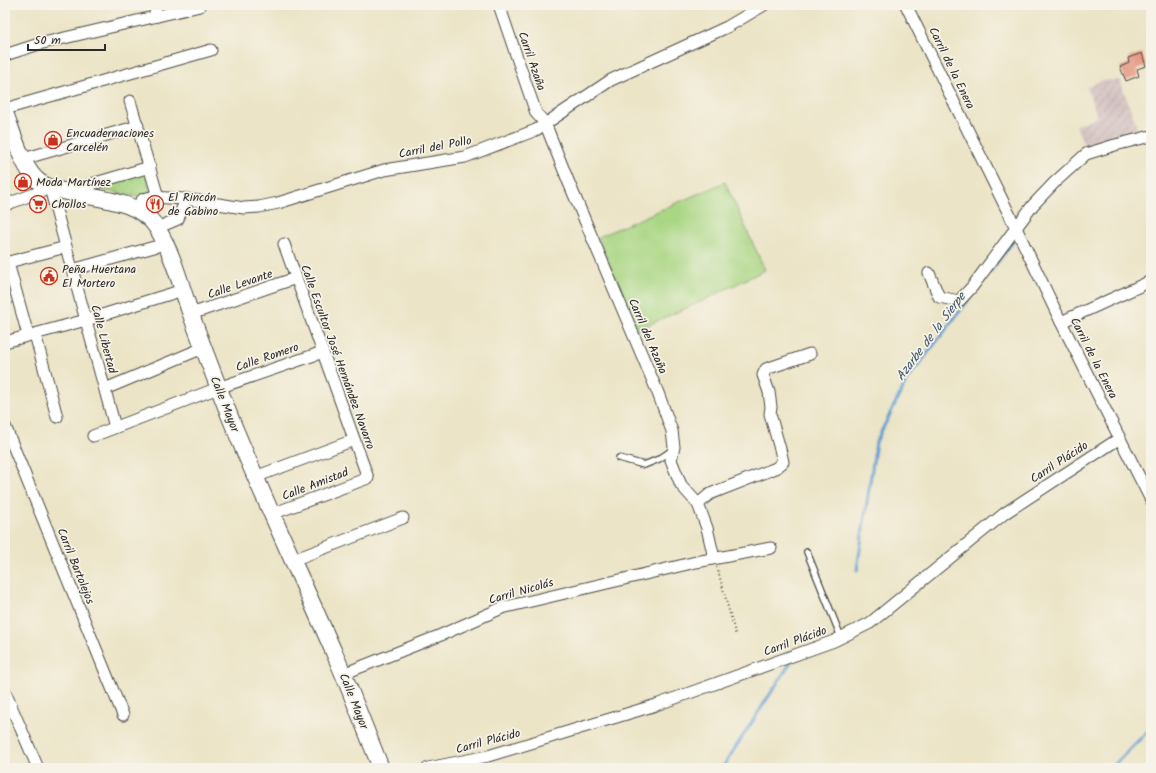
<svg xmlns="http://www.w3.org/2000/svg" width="1156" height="773" font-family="Kalam,sans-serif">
<defs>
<pattern id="industrial-furrows" width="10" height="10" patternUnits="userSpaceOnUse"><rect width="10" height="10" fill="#d1bfbf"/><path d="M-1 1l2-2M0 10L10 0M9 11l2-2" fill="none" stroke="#b4a4a4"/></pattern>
<pattern id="green-dots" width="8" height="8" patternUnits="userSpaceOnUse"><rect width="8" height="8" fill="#a9d683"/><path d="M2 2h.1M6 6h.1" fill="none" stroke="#92b871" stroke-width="1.8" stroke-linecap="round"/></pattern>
</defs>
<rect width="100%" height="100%" fill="#f7f3e8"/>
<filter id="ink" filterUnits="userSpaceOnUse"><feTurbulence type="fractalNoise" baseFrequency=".025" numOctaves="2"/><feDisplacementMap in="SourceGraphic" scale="8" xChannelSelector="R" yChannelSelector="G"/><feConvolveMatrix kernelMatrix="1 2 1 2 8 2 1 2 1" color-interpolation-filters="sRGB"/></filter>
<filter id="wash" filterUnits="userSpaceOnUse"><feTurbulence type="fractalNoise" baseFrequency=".012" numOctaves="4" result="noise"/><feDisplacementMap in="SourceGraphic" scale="16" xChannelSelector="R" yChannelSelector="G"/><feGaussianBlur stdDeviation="0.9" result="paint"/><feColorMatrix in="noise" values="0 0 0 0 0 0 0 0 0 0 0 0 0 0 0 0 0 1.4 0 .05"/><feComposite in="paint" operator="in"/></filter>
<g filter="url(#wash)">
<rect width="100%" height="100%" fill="#ebe4c6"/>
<polygon fill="url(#industrial-furrows)" points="1120,80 1138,130 1085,148 1076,125 1097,117 1087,87 1102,81"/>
<polygon fill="url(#green-dots)" stroke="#6a8057" points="145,171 151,192 138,197 99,189 98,188"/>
<polygon fill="#a9d683" stroke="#6a8057" points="725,182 765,270 700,302 637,330 598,237"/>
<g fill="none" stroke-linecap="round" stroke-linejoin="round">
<g stroke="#629fd3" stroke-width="3">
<polyline points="990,272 1015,239"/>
<polyline points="857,570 876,442 907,380 976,290"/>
<polyline points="722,768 793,659"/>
<polyline points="1111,768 1151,728"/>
</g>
</g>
<g id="blocks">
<polygon fill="#e59480" points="1142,53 1146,66 1137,69 1139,76 1126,81 1120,67 1129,63 1128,58"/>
</g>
</g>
<g filter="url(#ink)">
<use href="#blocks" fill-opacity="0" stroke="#484742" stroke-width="1"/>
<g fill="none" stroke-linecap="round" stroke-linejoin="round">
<g stroke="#484742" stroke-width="8">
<g id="lane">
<polyline points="619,458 644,465 659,459 671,451"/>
<polyline points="807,552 841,637"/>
</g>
</g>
<g stroke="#484742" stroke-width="13">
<g id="street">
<polyline points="154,5 157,16"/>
<polyline points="499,5 536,113 545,123 569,183 658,393 672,431 674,447 671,460 681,485 698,504 707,528 714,558"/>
<polyline points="906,5 1016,228 1061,322 1151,500"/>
<polyline points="5,55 39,44 200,6"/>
<polyline points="130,101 158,197"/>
<polyline points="5,109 211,50"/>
<polyline points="23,159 138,126"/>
<polyline points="68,191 150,167"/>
<polyline points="5,205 50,188 115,427"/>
<polyline points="135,209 143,199 151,197 186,199 244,208 259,207 278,203 384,170 465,157 536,130 611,80 727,27 764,5"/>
<polyline points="157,228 178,219 186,199"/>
<polyline points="5,263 66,247"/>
<polyline points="8,263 28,335"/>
<polyline points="72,270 165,244"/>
<polyline points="929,273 939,297 959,301 972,287 1033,205 1055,182 1086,154 1115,145 1151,136"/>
<polyline points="191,314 296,278"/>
<polyline points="1061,322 1151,281"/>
<polyline points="35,334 57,417"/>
<polyline points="5,342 86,320 183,290"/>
<polyline points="105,389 203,348"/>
<polyline points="5,426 123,715"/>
<polyline points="93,436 218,388 323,352"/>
<polyline points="255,477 354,440"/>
<polyline points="698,504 710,494 776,468 783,462 780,449 770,414 771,407 769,392 763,375 766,369 810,354"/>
<polyline points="272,514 368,478 284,244"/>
<polyline points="293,560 403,518"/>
<polyline points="343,674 441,635 502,608 696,562 771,548"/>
<polyline points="5,692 38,768"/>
<polyline points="428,768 488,756 656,705 834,641 870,623 1005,513 1120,438"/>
</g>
</g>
<g stroke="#484742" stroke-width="18">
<path id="secondary" d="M 5,113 C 12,131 22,165 35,178 C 42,186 53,189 63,191 C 94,199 138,198 157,228 C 172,252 180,282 189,309 C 202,345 216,381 230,417 C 263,498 301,577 336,657 C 352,694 366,731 381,768"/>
</g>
<polyline stroke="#484742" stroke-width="2" stroke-dasharray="1 3" stroke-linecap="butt" points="717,567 736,636"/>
<use href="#lane" stroke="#fff" stroke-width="5.5"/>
<use href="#street" stroke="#fff" stroke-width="11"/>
<use href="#secondary" stroke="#fff" stroke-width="16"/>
</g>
</g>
<defs>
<g id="shop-ring" transform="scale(0.9)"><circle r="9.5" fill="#f7f3e8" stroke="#c8321e" stroke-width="1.5"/><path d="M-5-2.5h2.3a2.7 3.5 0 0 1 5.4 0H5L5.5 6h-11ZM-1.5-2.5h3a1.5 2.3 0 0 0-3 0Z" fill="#c8321e"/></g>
<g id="supermarket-ring" transform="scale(0.9)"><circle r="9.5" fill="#f7f3e8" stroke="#c8321e" stroke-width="1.5"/><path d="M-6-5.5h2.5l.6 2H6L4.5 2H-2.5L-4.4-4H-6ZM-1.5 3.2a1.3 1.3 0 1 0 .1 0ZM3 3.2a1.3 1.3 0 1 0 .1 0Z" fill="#c8321e"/></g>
<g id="restaurant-ring" transform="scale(0.9)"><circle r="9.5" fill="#f7f3e8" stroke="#c8321e" stroke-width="1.5"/><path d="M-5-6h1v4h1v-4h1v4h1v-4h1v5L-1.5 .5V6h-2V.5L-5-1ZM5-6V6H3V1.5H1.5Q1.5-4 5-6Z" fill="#c8321e"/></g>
<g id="civic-ring" transform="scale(0.9)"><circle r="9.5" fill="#f7f3e8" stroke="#c8321e" stroke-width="1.5"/><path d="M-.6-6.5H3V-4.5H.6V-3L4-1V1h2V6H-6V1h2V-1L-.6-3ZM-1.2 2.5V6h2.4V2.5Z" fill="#c8321e"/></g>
</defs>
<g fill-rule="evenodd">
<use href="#shop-ring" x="53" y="140"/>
<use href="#shop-ring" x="23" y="182"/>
<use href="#supermarket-ring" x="38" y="204"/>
<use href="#restaurant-ring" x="155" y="204"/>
<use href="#civic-ring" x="49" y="276"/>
</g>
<g text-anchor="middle" stroke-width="3.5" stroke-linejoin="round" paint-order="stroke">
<g font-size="12" fill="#2b2b2b" stroke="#f7f3e8">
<text transform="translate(532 61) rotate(71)" y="4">Carril Azaña</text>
<text transform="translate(952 68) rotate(64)" y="4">Carril de la Enera</text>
<text transform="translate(435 147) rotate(-11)" y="4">Carril del Pollo</text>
<text transform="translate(240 284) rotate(-19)" y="4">Calle Levante</text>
<text transform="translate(648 336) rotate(67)" y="4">Carril del Azaña</text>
<text transform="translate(104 339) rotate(75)" y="4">Calle Libertad</text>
<text transform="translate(267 357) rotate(-19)" y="4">Calle Romero</text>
<text transform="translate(338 357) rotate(70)" y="4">Calle Escultor José Hernández Navarro</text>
<text transform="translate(1094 358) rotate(63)" y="4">Carril de la Enera</text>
<text transform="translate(225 404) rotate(68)" y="4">Calle Mayor</text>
<text transform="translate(1059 462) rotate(-33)" y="4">Carril Plácido</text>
<text transform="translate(315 484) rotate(-21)" y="4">Calle Amistad</text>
<text transform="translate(76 566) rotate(68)" y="4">Carril Bartolejos</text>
<text transform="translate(521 591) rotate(-16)" y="4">Carril Nicolás</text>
<text transform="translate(795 641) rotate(-20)" y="4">Carril Plácido</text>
<text transform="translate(354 701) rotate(68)" y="4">Calle Mayor</text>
<text transform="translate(488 741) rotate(-15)" y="4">Carril Plácido</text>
</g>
<g font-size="12" fill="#2b2b2b" stroke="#f7f3e8" text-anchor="start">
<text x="66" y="137">Encuadernaciones<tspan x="66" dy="14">Carcelén</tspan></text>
<text x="36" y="186">Moda Martínez</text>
<text x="168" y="201">El Rincón<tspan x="168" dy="14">de Gabino</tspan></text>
<text x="51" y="208">Chollos</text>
<text x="62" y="273">Peña Huertana<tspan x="62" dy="14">El Mortero</tspan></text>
</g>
<g font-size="13" font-style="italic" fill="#41596e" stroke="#f7f3e8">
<text transform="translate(930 336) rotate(-53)" y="5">Azarbe de la Sierpe</text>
</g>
</g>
<rect width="1156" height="773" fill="none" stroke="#f7f3e8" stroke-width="20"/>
<path d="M28 44v6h77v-6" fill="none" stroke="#2b2b2b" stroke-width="2"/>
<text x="34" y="44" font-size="12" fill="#2b2b2b" stroke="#f7f3e8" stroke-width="3" paint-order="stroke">50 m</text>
</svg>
